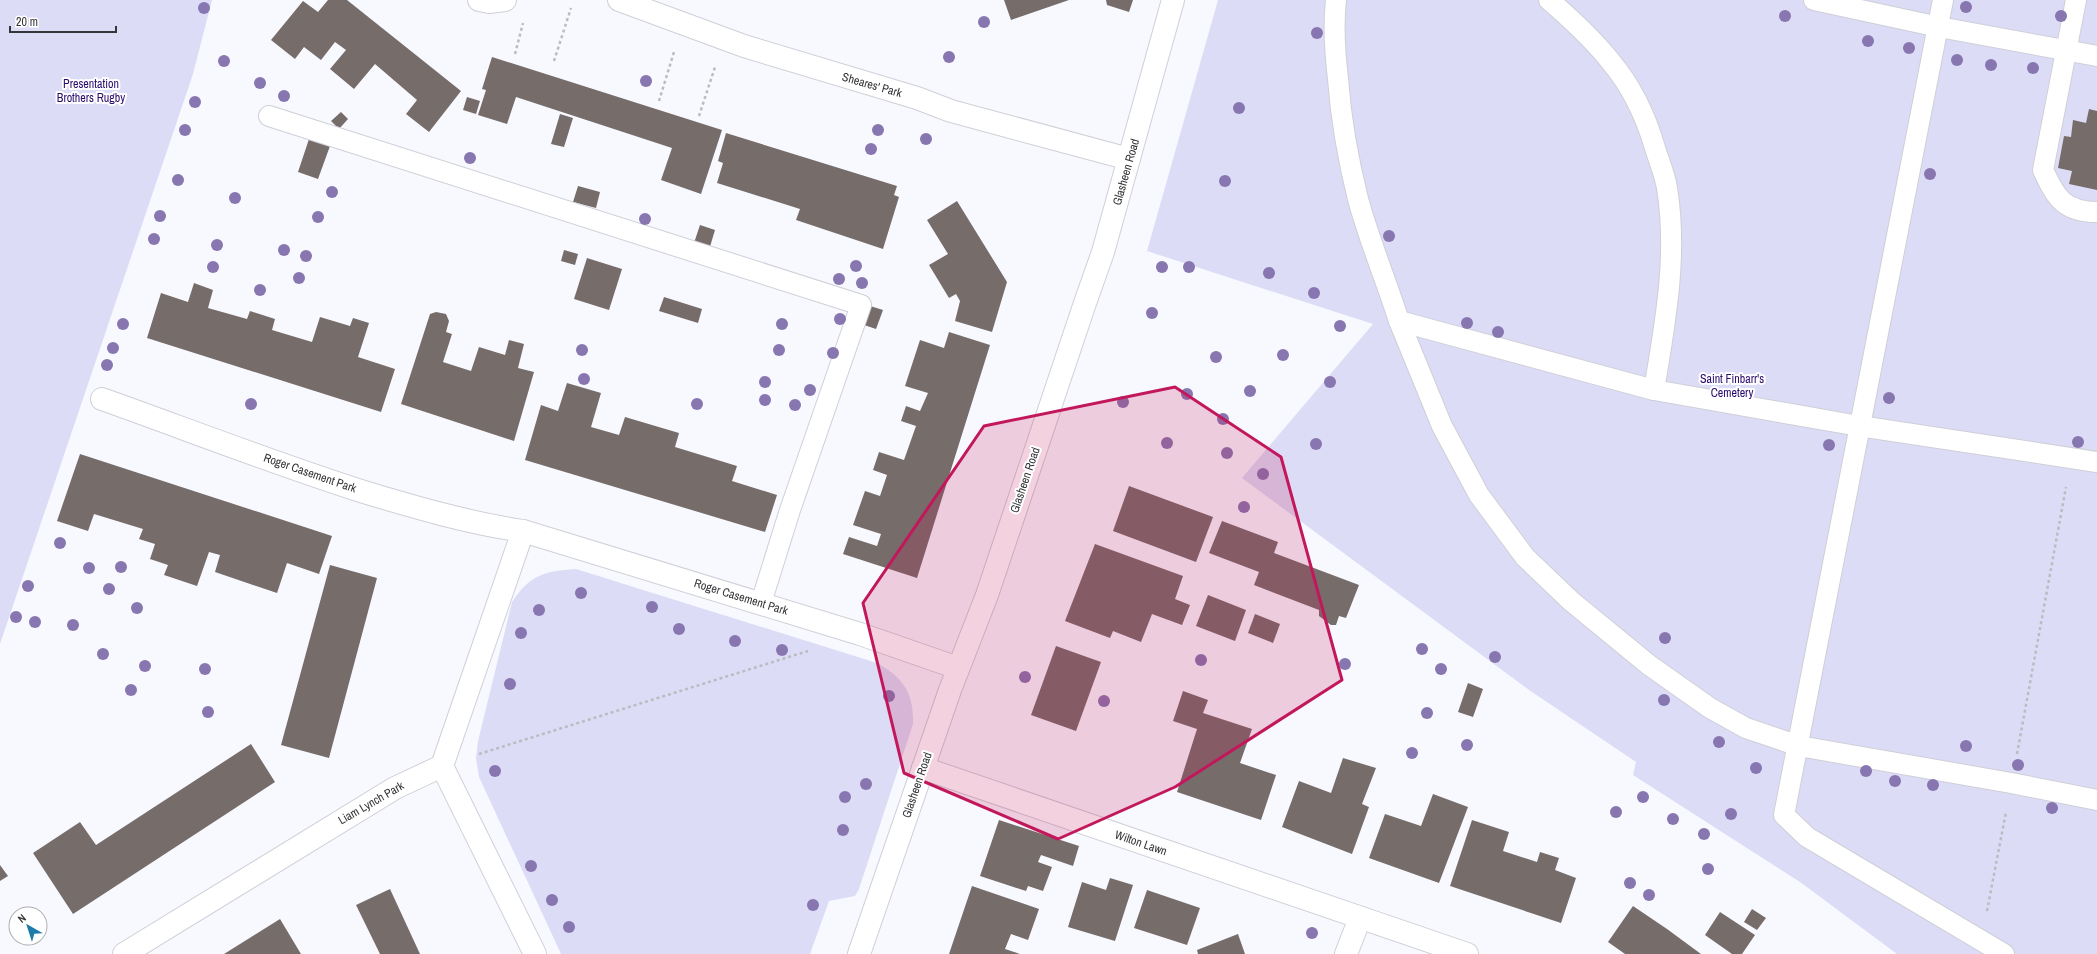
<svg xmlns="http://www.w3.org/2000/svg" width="2097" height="954" font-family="'Archivo Narrow',sans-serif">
<rect width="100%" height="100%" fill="#f8f9ff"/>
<g fill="#dcdcf6">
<polygon points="0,0 212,0 193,74 0,644"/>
<polygon points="1218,0 2097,0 2097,954 1897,954 1800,882 1633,775 1636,762 1529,690 1242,478 1373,324 1147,251"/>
<path d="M 576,569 L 877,663 C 904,678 914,694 913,724 L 859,889 L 855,896 L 829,901 L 810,954 L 561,954 L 479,777 L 476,758 L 478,741 L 512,602 C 530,575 544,571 576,569 Z"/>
</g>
<g fill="#766c6a">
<polygon points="328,0 347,0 461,91 429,132 406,114 417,100 375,64 354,89 330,69 346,50 335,42 321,60 304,47 295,59 271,40 303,1 318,12"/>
<polygon points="1004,0 1069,0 1011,20"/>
<polygon points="1106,0 1133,0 1129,12 1107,5"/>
<polygon points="492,57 722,130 701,194 661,180 672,148 516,97 507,124 478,115 486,90 482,89"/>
<polygon points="467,97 480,101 476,114 463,110"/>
<polygon points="2089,109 2097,111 2097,190 2069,184 2072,171 2058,168 2064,136 2071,137 2073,120 2086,123"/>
<polygon points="341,112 348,119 339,129 331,121"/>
<polygon points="560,114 573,118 564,147 551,144"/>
<polygon points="726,133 897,186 894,195 899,197 883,249 796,220 800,209 717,183 723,163 718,161"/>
<polygon points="309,139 330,146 318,179 298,172"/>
<polygon points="578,186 600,192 596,208 573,202"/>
<polygon points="957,201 1007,282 992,332 955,321 960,301 956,294 949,298 929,265 948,254 927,220"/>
<polygon points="700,225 715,230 709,250 693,246"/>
<polygon points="564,250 578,254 575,265 561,261"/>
<polygon points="587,258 622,269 609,310 574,299"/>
<polygon points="194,283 213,290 208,308 247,319 250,311 275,319 272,330 312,342 320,317 350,326 353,318 369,323 358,357 395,369 381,412 147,338 161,293 188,302"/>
<polygon points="664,297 702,309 698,323 659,311"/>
<polygon points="867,305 883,310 876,329 861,324"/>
<polygon points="436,312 446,314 449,321 446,332 452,334 443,362 471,371 479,347 505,355 509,340 524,344 518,368 534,372 514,441 401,404 430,314"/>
<polygon points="949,332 990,345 917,578 843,554 849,537 877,546 881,534 853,525 865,491 880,496 887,475 873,470 879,452 904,460 916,426 901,421 906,406 920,411 928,393 905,386 920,340 944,348"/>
<polygon points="567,383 601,393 591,427 619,435 625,417 679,433 675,447 737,466 732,481 777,495 765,532 525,460 541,405 558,411"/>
<polygon points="80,454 332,536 319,574 287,563 277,593 215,572 220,555 209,552 197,586 164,575 168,565 150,559 155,544 139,539 143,529 94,514 88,531 57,521"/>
<polygon points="1129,486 1213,517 1196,562 1113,531"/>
<polygon points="1222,521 1278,542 1274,553 1359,585 1346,618 1339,616 1336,625 1331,625 1319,616 1319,610 1254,585 1259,572 1209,553"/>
<polygon points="1095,544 1183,576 1175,599 1190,605 1182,625 1152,614 1141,642 1113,631 1110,638 1065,621"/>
<polygon points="330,565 377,578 329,758 281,745"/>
<polygon points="1208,595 1246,610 1235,641 1196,626"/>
<polygon points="1255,614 1280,624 1273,643 1248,633"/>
<polygon points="1056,646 1101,662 1076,731 1031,715"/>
<polygon points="1468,683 1483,689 1473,717 1458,712"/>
<polygon points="1183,691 1208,700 1203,713 1252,729 1240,763 1276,775 1261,820 1177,792 1197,729 1173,721"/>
<polygon points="251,744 275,782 73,914 33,853 80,822 96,845"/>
<polygon points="1343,758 1376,768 1362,804 1369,807 1352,854 1282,827 1299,781 1331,793"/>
<polygon points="1433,794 1468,807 1439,883 1369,858 1385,814 1421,826"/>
<polygon points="999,820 1079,846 1073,866 1041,855 1038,862 1052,867 1043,891 1028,886 1026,891 980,876"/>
<polygon points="1472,820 1509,832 1503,851 1537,862 1540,852 1559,858 1555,870 1576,878 1561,923 1450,886"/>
<polygon points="0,865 8,876 0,881"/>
<polygon points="1110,878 1133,885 1115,941 1068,927 1082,882 1106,890"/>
<polygon points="972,886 1039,909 1028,940 1011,934 1005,949 1020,954 949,954"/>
<polygon points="390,889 420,954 380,954 356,905"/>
<polygon points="1147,890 1200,908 1187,945 1134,928"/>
<polygon points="1633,906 1667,929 1701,954 1625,954 1608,942"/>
<polygon points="1752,909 1766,918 1757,930 1744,922"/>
<polygon points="1720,912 1755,935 1742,954 1732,954 1705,935"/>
<polygon points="280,919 301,954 224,954"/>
<polygon points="1238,934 1245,954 1198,954 1197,950"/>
</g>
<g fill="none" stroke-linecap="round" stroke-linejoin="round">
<g stroke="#cfcfd8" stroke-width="22">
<g id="lane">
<path d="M 1336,0 C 1333,26 1335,53 1338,79 C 1341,120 1348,159 1358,199 C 1369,240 1386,280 1399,321 L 1654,390 L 1859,426 L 2097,462"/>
<path d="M 1549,0 C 1571,19 1593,39 1611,62 C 1632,87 1646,117 1655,148 C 1659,161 1665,175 1667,188 C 1678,256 1665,324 1654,390"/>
<polyline points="1814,0 1939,27 2097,56"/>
<polyline points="1943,0 1784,815 1807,837 2004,954"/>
<path d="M 2076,0 L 2043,170 C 2056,198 2064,212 2097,212"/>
<polyline points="269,116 861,305 790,510 761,603"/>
<polyline points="1399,321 1442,426 1479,495 1525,557 1571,601 1649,665 1710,708 1746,728 1799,746 2011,783 2097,800"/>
</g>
</g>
<g stroke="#cfcfd8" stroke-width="24">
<g id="street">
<polyline points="479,0 489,2 505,0"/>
<polyline points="619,0 744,46 917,98 951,111 1129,159"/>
<path d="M 102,399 C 189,430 276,464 364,492 C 417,508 469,523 523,531 L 860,634 L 958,668"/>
<polyline points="442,766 523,531"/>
<polyline points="923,768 1467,954"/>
<polyline points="124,954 395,788 442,766 535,954"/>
<polyline points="1346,954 1360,918"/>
</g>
</g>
<g stroke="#cfcfd8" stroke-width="24">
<polyline id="secondary" points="859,954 950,690 987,595 1085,303 1103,252 1173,0"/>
</g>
<g stroke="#bbbbc1" stroke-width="2.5" stroke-dasharray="3 3" stroke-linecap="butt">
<polyline points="515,54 523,23"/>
<polyline points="554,61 571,8"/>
<polyline points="659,101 674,52"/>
<polyline points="699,116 715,67"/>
<polyline points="479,754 808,651"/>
<polyline points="2017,754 2066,487"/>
<polyline points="1987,911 2006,812"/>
</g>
<use href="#lane" stroke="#fff" stroke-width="20"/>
<use href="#street" stroke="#fff" stroke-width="22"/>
<use href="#secondary" stroke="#fff" stroke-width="22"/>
</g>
<g fill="#8776af">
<circle cx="1966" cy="7" r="6"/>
<circle cx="204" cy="8" r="6"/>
<circle cx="1785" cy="16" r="6"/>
<circle cx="2061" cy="16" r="6"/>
<circle cx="984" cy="22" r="6"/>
<circle cx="1317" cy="33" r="6"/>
<circle cx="1868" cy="41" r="6"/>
<circle cx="1909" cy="48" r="6"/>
<circle cx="949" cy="57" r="6"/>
<circle cx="1957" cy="60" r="6"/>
<circle cx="224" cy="61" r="6"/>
<circle cx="1991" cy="65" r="6"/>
<circle cx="2033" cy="68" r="6"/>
<circle cx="646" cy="81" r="6"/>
<circle cx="260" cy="83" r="6"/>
<circle cx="284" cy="96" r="6"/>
<circle cx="195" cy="102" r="6"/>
<circle cx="1239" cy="108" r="6"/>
<circle cx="185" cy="130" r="6"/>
<circle cx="878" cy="130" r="6"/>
<circle cx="926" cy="139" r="6"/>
<circle cx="871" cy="149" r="6"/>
<circle cx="470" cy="158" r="6"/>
<circle cx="1930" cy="174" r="6"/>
<circle cx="178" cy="180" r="6"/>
<circle cx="1225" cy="181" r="6"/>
<circle cx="332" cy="192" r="6"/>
<circle cx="235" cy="198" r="6"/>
<circle cx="160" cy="216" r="6"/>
<circle cx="318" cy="217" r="6"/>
<circle cx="645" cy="219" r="6"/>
<circle cx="1389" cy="236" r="6"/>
<circle cx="154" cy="239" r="6"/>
<circle cx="217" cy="245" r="6"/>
<circle cx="284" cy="250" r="6"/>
<circle cx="306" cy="256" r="6"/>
<circle cx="856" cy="266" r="6"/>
<circle cx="213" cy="267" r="6"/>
<circle cx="1162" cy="267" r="6"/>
<circle cx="1189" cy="267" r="6"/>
<circle cx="1269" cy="273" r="6"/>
<circle cx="299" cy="278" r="6"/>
<circle cx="839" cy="279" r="6"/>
<circle cx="862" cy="283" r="6"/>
<circle cx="260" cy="290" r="6"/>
<circle cx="1314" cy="293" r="6"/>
<circle cx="1152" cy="313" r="6"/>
<circle cx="840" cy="319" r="6"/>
<circle cx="1467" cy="323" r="6"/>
<circle cx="123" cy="324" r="6"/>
<circle cx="782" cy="324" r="6"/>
<circle cx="1340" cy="326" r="6"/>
<circle cx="1498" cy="332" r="6"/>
<circle cx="113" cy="348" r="6"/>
<circle cx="582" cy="350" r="6"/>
<circle cx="779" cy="350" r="6"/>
<circle cx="833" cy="353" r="6"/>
<circle cx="1283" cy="355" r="6"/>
<circle cx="1216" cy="357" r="6"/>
<circle cx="107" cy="365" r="6"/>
<circle cx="584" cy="379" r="6"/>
<circle cx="765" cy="382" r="6"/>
<circle cx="1330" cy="382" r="6"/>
<circle cx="810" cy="390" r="6"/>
<circle cx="1250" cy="391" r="6"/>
<circle cx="1187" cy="394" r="6"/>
<circle cx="1889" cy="398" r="6"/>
<circle cx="765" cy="400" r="6"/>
<circle cx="1123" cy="402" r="6"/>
<circle cx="251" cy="404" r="6"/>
<circle cx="697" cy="404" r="6"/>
<circle cx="795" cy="405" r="6"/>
<circle cx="1223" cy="419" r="6"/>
<circle cx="2078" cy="442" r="6"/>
<circle cx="1167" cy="443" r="6"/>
<circle cx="1316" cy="444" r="6"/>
<circle cx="1829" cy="445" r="6"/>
<circle cx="1227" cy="453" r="6"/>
<circle cx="1263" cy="474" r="6"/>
<circle cx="1244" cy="507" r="6"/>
<circle cx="60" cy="543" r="6"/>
<circle cx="121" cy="567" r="6"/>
<circle cx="89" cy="568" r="6"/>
<circle cx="28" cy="586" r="6"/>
<circle cx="109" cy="589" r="6"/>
<circle cx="581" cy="593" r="6"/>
<circle cx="652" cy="607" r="6"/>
<circle cx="137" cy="608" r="6"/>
<circle cx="539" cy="610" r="6"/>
<circle cx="16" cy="617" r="6"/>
<circle cx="35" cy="622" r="6"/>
<circle cx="73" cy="625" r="6"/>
<circle cx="679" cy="629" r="6"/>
<circle cx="521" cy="633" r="6"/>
<circle cx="1665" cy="638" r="6"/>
<circle cx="735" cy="641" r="6"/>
<circle cx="1422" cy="649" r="6"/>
<circle cx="782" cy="650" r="6"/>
<circle cx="103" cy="654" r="6"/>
<circle cx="1495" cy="657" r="6"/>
<circle cx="1201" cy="660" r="6"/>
<circle cx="1345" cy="664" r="6"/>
<circle cx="145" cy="666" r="6"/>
<circle cx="205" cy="669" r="6"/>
<circle cx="1441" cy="669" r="6"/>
<circle cx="1025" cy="677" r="6"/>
<circle cx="510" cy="684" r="6"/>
<circle cx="131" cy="690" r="6"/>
<circle cx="889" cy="696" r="6"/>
<circle cx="1664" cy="700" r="6"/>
<circle cx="1104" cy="701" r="6"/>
<circle cx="208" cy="712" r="6"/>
<circle cx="1427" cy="713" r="6"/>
<circle cx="1719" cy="742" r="6"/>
<circle cx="1467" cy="745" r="6"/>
<circle cx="1966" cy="746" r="6"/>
<circle cx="1412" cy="753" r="6"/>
<circle cx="2018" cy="765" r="6"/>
<circle cx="1756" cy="768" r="6"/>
<circle cx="495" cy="771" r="6"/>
<circle cx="1866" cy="771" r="6"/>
<circle cx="1895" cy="781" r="6"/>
<circle cx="866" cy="784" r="6"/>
<circle cx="1933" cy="785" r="6"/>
<circle cx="845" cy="797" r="6"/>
<circle cx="1643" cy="797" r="6"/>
<circle cx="2052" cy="808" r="6"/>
<circle cx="1616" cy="812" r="6"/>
<circle cx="1731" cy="814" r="6"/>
<circle cx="1673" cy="819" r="6"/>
<circle cx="843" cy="830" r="6"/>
<circle cx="1704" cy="834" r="6"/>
<circle cx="531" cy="866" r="6"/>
<circle cx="1708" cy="869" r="6"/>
<circle cx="1630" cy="883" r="6"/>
<circle cx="1649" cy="895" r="6"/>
<circle cx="552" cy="900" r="6"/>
<circle cx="813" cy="905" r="6"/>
<circle cx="569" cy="927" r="6"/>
<circle cx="1312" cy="933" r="6"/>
</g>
<path fill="#c2185b" fill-opacity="0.2" stroke="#c2185b" stroke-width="3" stroke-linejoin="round" d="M 1175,387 L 1281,457 L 1342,680 L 1175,787 L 1058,839 L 904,773 L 863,603 L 984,426 Z"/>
<g text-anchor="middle" stroke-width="4" stroke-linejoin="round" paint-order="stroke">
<g font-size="12" fill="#2a0b6d" stroke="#fff">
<text x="91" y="88">Presentation<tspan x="91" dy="14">Brothers Rugby</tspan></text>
<text x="1732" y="383">Saint Finbarr's<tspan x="1732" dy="14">Cemetery</tspan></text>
</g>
<g font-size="12" fill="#353539" stroke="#fff">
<text transform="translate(872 85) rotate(16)" y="4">Sheares' Park</text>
<text transform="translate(1126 172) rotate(-74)" y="4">Glasheen Road</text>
<text transform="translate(310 473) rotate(19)" y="4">Roger Casement Park</text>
<text transform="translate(1025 480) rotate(-71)" y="4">Glasheen Road</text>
<text transform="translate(741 597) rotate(17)" y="4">Roger Casement Park</text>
<text transform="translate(917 785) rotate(-71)" y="4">Glasheen Road</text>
<text transform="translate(371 803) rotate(-30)" y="4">Liam Lynch Park</text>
<text transform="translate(1141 843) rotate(19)" y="4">Wilton Lawn</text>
</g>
</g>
<g transform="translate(28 926) rotate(321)"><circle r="19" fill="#ffffff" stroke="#aeaeb0"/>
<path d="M0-3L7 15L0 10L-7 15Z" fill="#1c7ba8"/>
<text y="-6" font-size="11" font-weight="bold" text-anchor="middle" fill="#353539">N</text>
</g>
<path d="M10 26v6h106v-6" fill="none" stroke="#353539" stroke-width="2"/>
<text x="16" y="26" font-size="12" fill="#353539" stroke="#ffffff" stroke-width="3" paint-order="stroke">20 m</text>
</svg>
